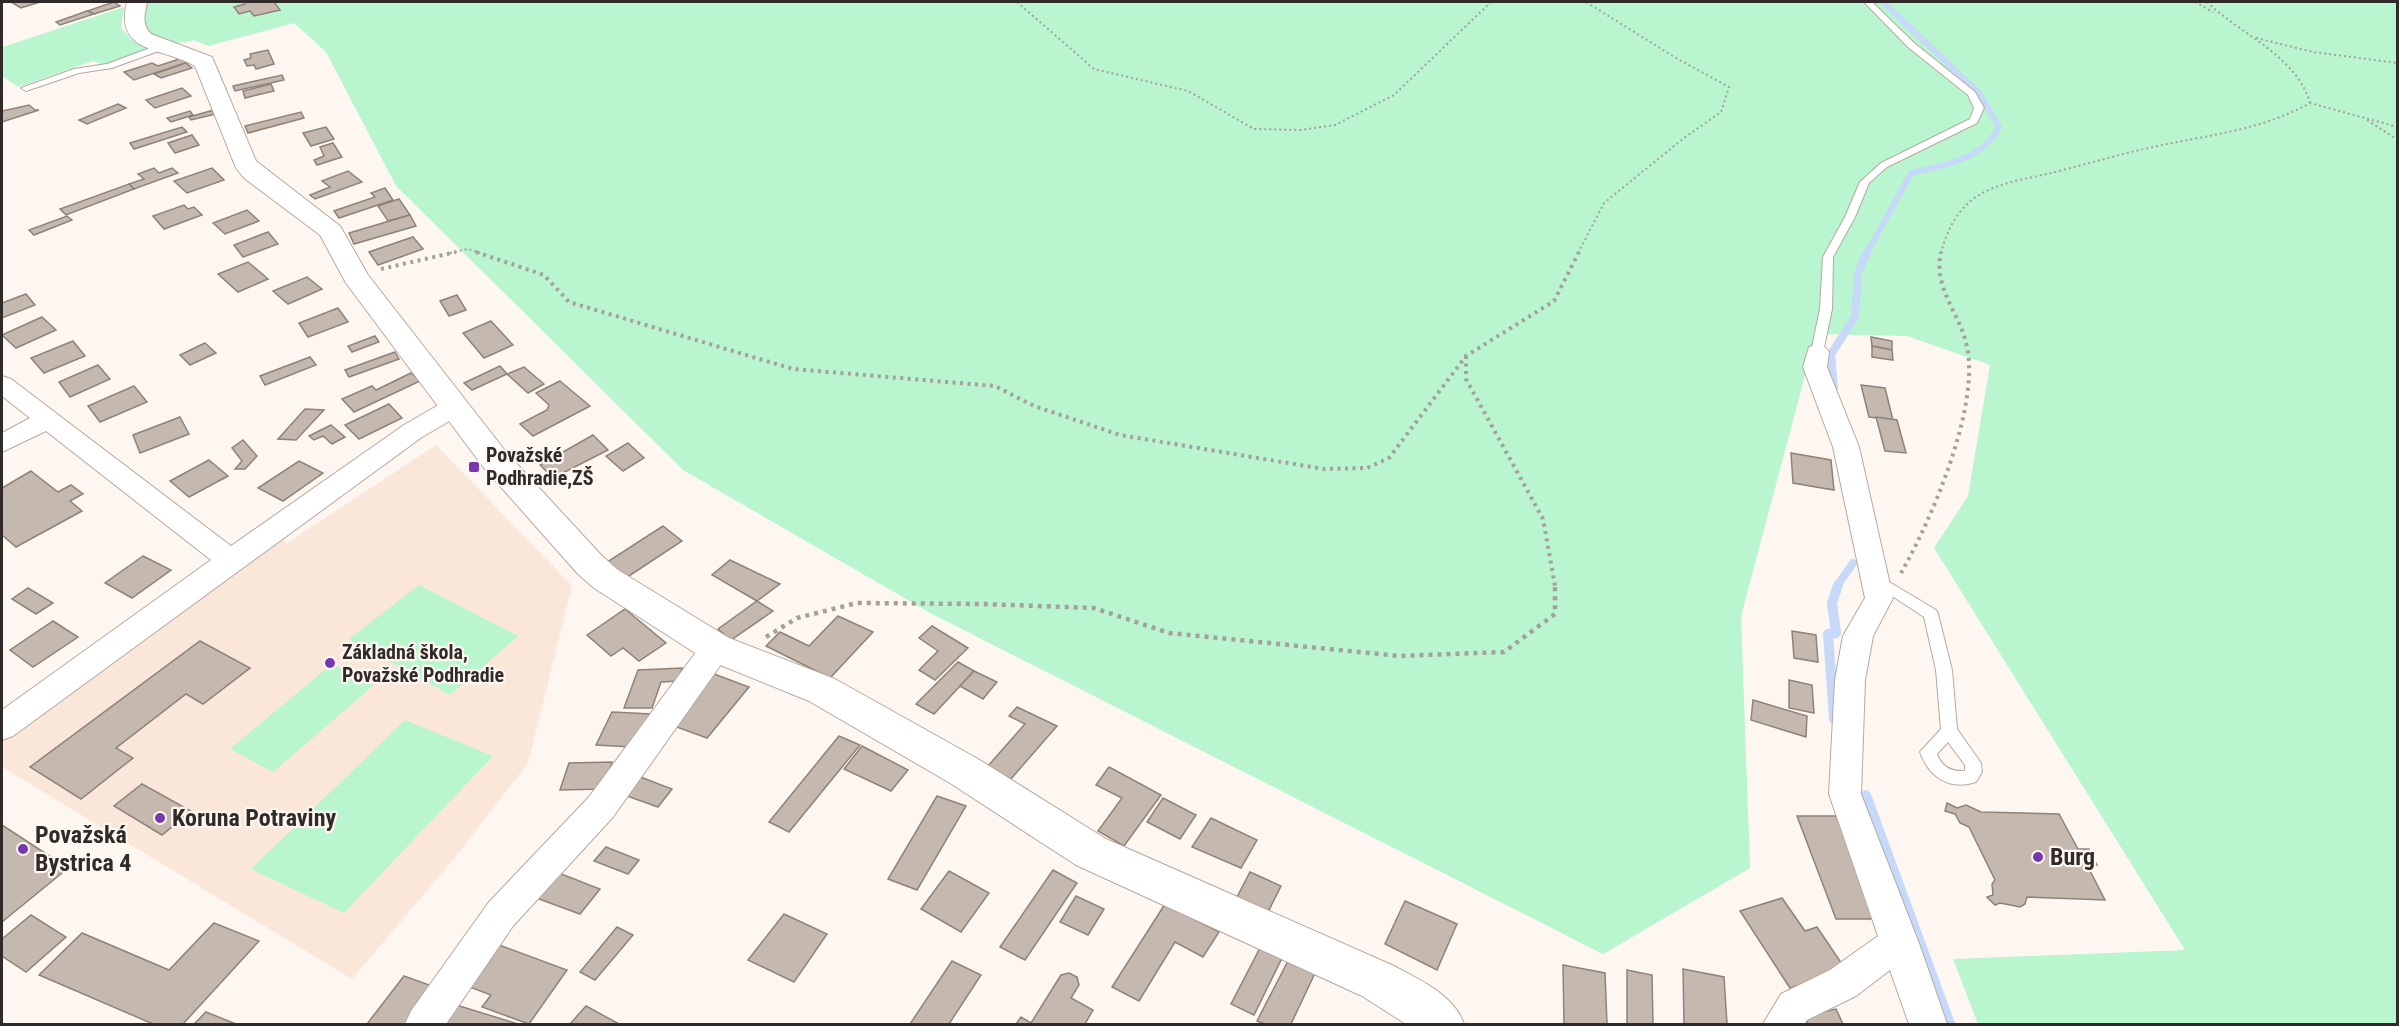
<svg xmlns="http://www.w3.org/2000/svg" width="2399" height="1026" font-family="'Roboto Condensed',sans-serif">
<rect width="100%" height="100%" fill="#fef7f1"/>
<polygon fill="#fae7d9" points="436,445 572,586 528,763 456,856 352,979 2,767 2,741 281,538 287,543"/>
<g fill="#b9f5ce">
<path d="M 147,2 L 2397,2 L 2397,1024 L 1978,1024 L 1953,959 L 2185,950 L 1934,548 L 1968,496 L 1990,365 L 1907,336 L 1816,334 L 1741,616 L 1750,868 L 1603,954 L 932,614 L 683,470 L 396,186 L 326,52 L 294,23 L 208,46 L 194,40 C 164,49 141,38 144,4 Z"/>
<polygon points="124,7 121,28 132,40 149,49 104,65 93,61 18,87 2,76 2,47"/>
<polygon points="419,585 518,636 450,695 349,639"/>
<polygon points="332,664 374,685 273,772 230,749"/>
<polygon points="405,720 493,756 344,913 251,869"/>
</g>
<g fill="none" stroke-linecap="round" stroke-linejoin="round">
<path stroke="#c6d9f9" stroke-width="6" d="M 1867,253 L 1911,173 C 1944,165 1982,160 1999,127 L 1979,93 L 1883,2"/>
<g stroke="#c6d9f9" stroke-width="8">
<polyline points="1834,388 1831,354 1855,317 1858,273 1867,252"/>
<polyline points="1837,586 1853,563"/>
</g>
<g stroke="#c6d9f9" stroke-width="10">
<polyline points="1834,719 1828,634 1836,633 1832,603 1838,585"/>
<polyline points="1866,795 1950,1024"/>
</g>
</g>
<g fill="#c4b8af" stroke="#8e837a" stroke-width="1.5">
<polygon points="11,2 40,2 21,8"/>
<polygon points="114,2 120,6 94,14 87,11"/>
<polygon points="243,2 274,2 280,10 254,16 250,11 239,14 234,7 245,4"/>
<polygon points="87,11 94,14 60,25 56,22"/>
<polygon points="268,50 274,64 256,69 254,65 247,66 244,60 251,58 250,54"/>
<polygon points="179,59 188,62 134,80 124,72 152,63 158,66"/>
<polygon points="186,63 192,68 161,78 154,74"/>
<polygon points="282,75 284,80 235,91 233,86"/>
<polygon points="271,84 274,91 245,98 243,91"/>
<polygon points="182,88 191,96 155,108 146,100"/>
<polygon points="118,104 126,108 87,124 79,120"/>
<polygon points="29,105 35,110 39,110 2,122 2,111"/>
<polygon points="214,110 216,114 191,120 189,117"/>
<polygon points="190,111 193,115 171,122 167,118"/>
<polygon points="301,112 304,118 248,133 245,126"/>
<polygon points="182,127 187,132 134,149 130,143"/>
<polygon points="326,127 334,139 311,146 303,133"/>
<polygon points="192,135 199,145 175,153 168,143"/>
<polygon points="333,143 342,157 317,165 314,160 324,156 320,147"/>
<polygon points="154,168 159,173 172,168 178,173 134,189 129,184 144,179 138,174"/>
<polygon points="212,168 224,180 187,193 174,181"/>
<polygon points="348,171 362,182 315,199 310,195 330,187 322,181"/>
<polygon points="129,184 134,189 66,215 60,209"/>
<polygon points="385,188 393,200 339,218 334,211 375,197 371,193"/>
<polygon points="399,199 410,215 388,221 378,206"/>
<polygon points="184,205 188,209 194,207 202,215 164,229 153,216"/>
<polygon points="247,210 259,221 225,234 213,223"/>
<polygon points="410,215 416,226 354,244 349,233"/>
<polygon points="67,216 72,220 34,235 29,230"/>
<polygon points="268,232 278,244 243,257 234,245"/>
<polygon points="413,237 423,249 378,265 369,252"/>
<polygon points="248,262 268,279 238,292 218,274"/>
<polygon points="307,277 322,289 288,304 273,291"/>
<polygon points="26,294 35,305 2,318 2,303"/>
<polygon points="457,295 466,310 449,316 440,301"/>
<polygon points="338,308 348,322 308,337 299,323"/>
<polygon points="42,317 56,330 16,348 2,335"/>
<polygon points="491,321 513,345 484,358 463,333"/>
<polygon points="375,336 379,342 352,352 348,346"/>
<polygon points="1871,337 1892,341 1892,350 1872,346"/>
<polygon points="73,341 85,356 44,373 31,358"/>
<polygon points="205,343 216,353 190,365 180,355"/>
<polygon points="1872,346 1892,350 1893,360 1872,357"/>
<polygon points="395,352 399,359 349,377 345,370"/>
<polygon points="310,357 316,365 265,385 260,376"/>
<polygon points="98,365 110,379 70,397 59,382"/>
<polygon points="500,366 507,374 472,390 464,383"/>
<polygon points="524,367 544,384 528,393 507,374"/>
<polygon points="411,373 420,381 354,412 342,399 372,386 376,390"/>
<polygon points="560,381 590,406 533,436 520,424 547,410 549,405 536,393"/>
<polygon points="1861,385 1885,388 1893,420 1869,417"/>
<polygon points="134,386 147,402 100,422 88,406"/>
<polygon points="389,404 402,418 359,439 345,425"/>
<polygon points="305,409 324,410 296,440 278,439"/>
<polygon points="180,417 189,434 140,453 133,435"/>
<polygon points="1876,417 1897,420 1906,453 1885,451"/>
<polygon points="331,425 345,437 332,444 323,436 314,440 309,436"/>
<polygon points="593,435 608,450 553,478 540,465"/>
<polygon points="243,440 257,456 245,469 235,469 242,461 232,448"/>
<polygon points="628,443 644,458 623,471 606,456"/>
<polygon points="1791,453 1831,460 1834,490 1793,483"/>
<polygon points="209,460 228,476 189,497 170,481"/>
<polygon points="299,461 323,473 283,501 258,488"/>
<polygon points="31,471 58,492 71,485 83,494 70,501 82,511 16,547 2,535 2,488"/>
<polygon points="663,526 682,541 623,580 604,564"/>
<polygon points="143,556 171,570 132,598 105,583"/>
<polygon points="730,560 780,584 757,601 712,575"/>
<polygon points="28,588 53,603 36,614 12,599"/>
<polygon points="757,601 773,611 731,640 718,629"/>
<polygon points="625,609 666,643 639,661 623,648 611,656 587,635"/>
<polygon points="838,616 873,632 830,678 766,646 780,632 809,646"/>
<polygon points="53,621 78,637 33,667 10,650"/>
<polygon points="932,626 968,648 935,680 919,670 938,651 919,638"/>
<polygon points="1792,631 1816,635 1818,662 1794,658"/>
<polygon points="200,641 250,668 203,704 186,694 116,748 133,758 81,799 30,767"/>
<polygon points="958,662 974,671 934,714 916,704"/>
<polygon points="682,668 679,681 661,682 652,708 624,708 638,670"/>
<polygon points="974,671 997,682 983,699 960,686"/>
<polygon points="714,674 749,687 707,738 671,725"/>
<polygon points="1789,680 1812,685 1814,713 1789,708"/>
<polygon points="1753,700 1807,716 1806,737 1751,720"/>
<polygon points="1017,707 1057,726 1010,780 987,767 1025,724 1009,716"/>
<polygon points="612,712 651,714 632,747 596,745"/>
<polygon points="839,736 860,745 789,832 769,822"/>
<polygon points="862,746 908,770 891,791 844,769"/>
<polygon points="612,762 603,789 560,790 569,763"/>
<polygon points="1109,767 1161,795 1124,846 1098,831 1122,798 1096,785"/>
<polygon points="638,776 672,789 658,807 624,795"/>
<polygon points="142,784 191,811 162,835 114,806"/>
<polygon points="937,796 966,806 917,890 888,879"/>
<polygon points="1163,798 1196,815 1180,839 1147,822"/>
<polygon points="1947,803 1957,808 1966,805 1981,812 2059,814 2078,849 2089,849 2097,865 2087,865 2105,900 2027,897 2025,904 2020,907 2000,903 1995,905 1987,897 1993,895 1992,884 1995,880 1969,827 1960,823 1955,814 1945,811"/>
<polygon points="1797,816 1836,816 1878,919 1836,919"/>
<polygon points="1211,818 1257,840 1241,868 1192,847"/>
<polygon points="2,825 68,868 2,922"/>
<polygon points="606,847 639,860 628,874 594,861"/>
<polygon points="551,870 600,889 580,914 528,895"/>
<polygon points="1053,870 1077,883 1025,960 1000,947"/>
<polygon points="949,871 989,893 961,932 921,909"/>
<polygon points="1250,872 1281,886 1267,914 1236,899"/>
<polygon points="1076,896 1104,909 1088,935 1060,922"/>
<polygon points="1782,898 1805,931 1817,927 1846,970 1790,988 1740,911"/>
<polygon points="1405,901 1457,924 1437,970 1385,944"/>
<polygon points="1165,904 1219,932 1203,957 1175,942 1139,1001 1112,987"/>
<polygon points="784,914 827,934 794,982 748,960"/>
<polygon points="31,915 66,937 26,972 2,956 2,939"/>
<polygon points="214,923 259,941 183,1024 153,1024 39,975 82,933 169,970"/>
<polygon points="617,927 633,935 595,980 580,972"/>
<polygon points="499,945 567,970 529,1024 482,1007 491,995 467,986"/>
<polygon points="1260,948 1282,958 1254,1015 1231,1004"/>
<polygon points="952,961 981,975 949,1024 910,1024"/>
<polygon points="1288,961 1315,973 1291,1024 1265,1024 1257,1021"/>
<polygon points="1563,965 1605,973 1607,1024 1564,1024"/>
<polygon points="1683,969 1724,977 1727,1024 1684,1024"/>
<polygon points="1627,970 1652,975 1653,1024 1627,1024"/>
<polygon points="1069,973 1077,977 1079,985 1071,998 1093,1010 1085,1024 1016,1024 1021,1017 1031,1023 1061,975"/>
<polygon points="404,976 435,987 407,1024 367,1024"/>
<polygon points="453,1004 518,1024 438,1024"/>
<polygon points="586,1006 619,1024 570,1024"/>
<polygon points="1836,1009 1843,1024 1808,1024 1804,1016"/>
<polygon points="206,1012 236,1024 194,1024"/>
</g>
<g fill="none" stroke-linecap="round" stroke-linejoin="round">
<g stroke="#b5a9a0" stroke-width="2">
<g id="service">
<polygon points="1864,2 1872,2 1914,43 1975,92 1984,108 1977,123 1887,167 1869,183 1855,217 1833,257 1832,309 1823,352 1817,356 1811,352 1820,309 1823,257 1845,217 1860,182 1881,163 1970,119 1974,108 1968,95 1908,47"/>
<polygon points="161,44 165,47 164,49 112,68 79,73 26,91 21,88 74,69 107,64"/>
<path d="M 1891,583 L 1936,610 L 1938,614 L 1952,670 L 1957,729 L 1981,763 L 1982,772 L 1976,782 C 1949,791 1929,777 1920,752 L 1941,729 L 1936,670 L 1924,617 L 1886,592 L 1884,588 L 1886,584 ZM 1948,742 L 1965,765 L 1965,771 C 1951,772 1942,767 1937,754 Z"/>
</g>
</g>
<g stroke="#b5a9a0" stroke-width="2">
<g id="minor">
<polygon points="1817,345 1825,347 1829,352 1827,367 1859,447 1893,598 1873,636 1865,680 1861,794 1920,946 1947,1024 1909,1024 1890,970 1856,996 1807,1020 1804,1024 1763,1024 1781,994 1830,970 1878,936 1829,794 1835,680 1843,636 1865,598 1833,447 1803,367 1809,347"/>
<polygon points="2,376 11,379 231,546 404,425 447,400 456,398 465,400 468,406 465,412 422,437 13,736 2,740 2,710 211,560 46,431 2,452 2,433 30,418 2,396"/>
<polygon points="716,636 727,640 731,648 727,656 613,817 513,926 446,1024 405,1024 411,1011 489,902 589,797 705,640"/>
</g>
</g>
<g stroke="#b5a9a0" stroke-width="2">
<path id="tertiary" d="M 127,2 L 147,2 C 145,14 141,23 151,34 L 212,57 L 256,161 L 340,226 L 368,275 L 506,452 L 602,556 L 618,570 L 729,638 L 835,679 L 978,759 L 1106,839 L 1394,966 C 1420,980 1454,995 1464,1024 L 1406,1024 L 1362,996 L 1076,865 L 950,783 L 809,701 L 703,658 L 594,588 L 578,574 L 484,468 L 346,283 L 320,235 L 244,178 L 236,168 L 195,66 C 163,47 114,54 127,2 Z"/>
</g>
<g stroke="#a6a09b" stroke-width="2" stroke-dasharray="2 3" stroke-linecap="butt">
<polyline points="1017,2 1094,69 1188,91 1254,129 1300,130 1335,125 1394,95 1491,2"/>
<polyline points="2195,2 2213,12"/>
<path d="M 2207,2 C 2241,35 2296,55 2310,103"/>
<polyline points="2256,38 2313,52 2398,63"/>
<polyline points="2367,120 2398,140"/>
<polyline points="450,253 468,249 480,253"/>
<polyline points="1578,253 1604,203 1684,138 1721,112 1729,87 1676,58 1586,2"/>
<path d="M 1941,253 C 1946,233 1956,212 1973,199 C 1996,182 2028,179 2055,172 C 2088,164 2120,154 2153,147 C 2207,135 2260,131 2310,103 L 2398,127"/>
</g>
<g stroke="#a6a09b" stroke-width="4" stroke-dasharray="3 4.5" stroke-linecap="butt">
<polyline points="476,252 544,275 569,302 793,369 995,386 1034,406 1120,435 1324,469 1367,468 1389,458 1466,356 1554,301 1579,252"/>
<polyline points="381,269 456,252"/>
<polyline points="1466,356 1466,379 1543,519 1555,586"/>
<path d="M 1901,573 C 1931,521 1980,407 1967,347 C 1960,312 1933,290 1941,252"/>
</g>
<polyline stroke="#a6a09b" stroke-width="4.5" stroke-dasharray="4 5" stroke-linecap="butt" points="766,637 797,618 857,603 982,604 1094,608 1169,633 1399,656 1504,652 1555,614 1555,585"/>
<use href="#service" fill="#fff" fill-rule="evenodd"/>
<use href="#minor" fill="#fff" fill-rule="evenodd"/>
<use href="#tertiary" fill="#fff" fill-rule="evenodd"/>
</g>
<g fill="#7638ae" stroke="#fef7f1" stroke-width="2">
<rect x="468" y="461" width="12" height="12" rx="3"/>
<circle cx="330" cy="663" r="6"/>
<circle cx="160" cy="818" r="6"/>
<circle cx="23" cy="849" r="6"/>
<circle cx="2038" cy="857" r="6"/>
</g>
<g text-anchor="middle" stroke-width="4.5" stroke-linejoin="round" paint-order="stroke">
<g font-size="20" font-weight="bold" fill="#302b28" stroke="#fef7f1" text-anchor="start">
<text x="486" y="462">Považské<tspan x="486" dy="23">Podhradie,ZŠ</tspan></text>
<text x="342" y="659">Základná škola,<tspan x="342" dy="23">Považské Podhradie</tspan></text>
</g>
<g font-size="24" font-weight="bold" fill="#302b28" stroke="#fef7f1" text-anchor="start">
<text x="172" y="826">Koruna Potraviny</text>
<text x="35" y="843">Považská<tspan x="35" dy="28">Bystrica 4</tspan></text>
<text x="2050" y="865">Burg</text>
</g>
</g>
<rect width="2399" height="1026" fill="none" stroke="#302b28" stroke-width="6"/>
</svg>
